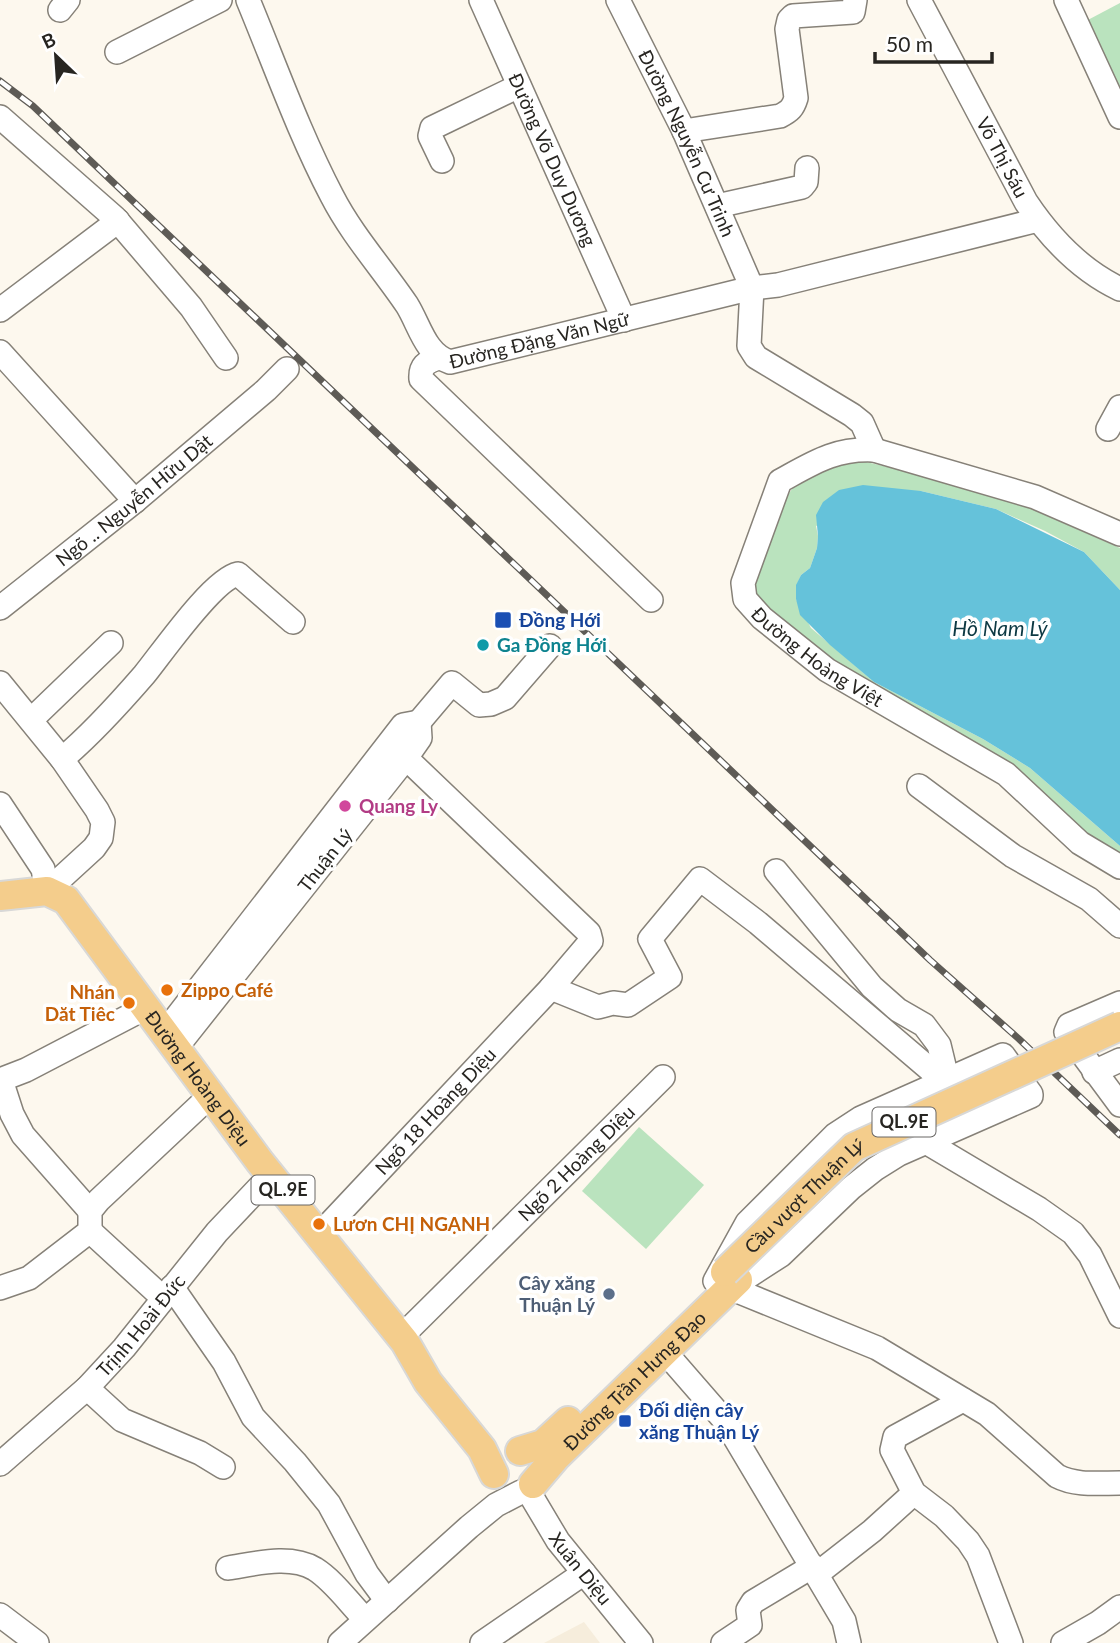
<svg xmlns="http://www.w3.org/2000/svg" width="1120" height="1643" font-family="Lato,sans-serif">
<rect width="100%" height="100%" fill="#fdf8ee"/>
<polygon fill="#f6eddc" points="584,1622 600,1643 544,1643"/>
<g fill="#bae3be">
<polygon points="1120,3 1120,95 1084,22"/>
<path d="M 858,460 L 993,492 L 1120,548 L 1120,590 L 1084,552 L 1045,531 L 996,509 L 921,491 L 816,526 L 818,536 L 817,548 L 810,568 L 801,575 L 797,584 L 796,599 L 811,628 L 874,682 L 983,739 L 1030,768 L 1120,846 L 1120,862 L 801,639 L 756,597 L 752,585 C 760,565 781,501 793,488 C 810,471 835,466 858,460 Z"/>
<polygon points="639,1127 704,1185 646,1249 582,1191"/>
</g>
<polygon fill="#65c2da" points="863,485 921,491 996,509 1084,552 1120,590 1120,846 1030,768 983,739 874,682 830,645 800,615 796,599 796,585 801,575 810,568 817,548 818,536 816,515 823,502 839,490"/>
<g fill="none" stroke-linecap="round" stroke-linejoin="round">
<g stroke="#868178" stroke-width="26">
<g id="minor">
<path id="s1" d="M 248,0 C 275,65 299,133 332,196 C 352,235 382,268 407,305 C 420,326 425,354 450,362 L 752,288 L 778,285 L 1038,220"/>
<path id="s2" d="M 481,0 L 624,320"/>
<path id="s3" d="M 618,0 L 684,131 L 752,288 L 749,346 L 756,357 L 852,415 L 862,423 L 874,450"/>
<path id="s4" d="M 919,0 L 1026,202 C 1050,238 1080,270 1120,289"/>
<polyline points="1066,0 1120,117"/>
<polyline points="60,10 68,0"/>
<polyline points="117,52 220,0"/>
<polyline points="0,117 115,218 191,307 226,358"/>
<path d="M 684,131 L 780,116 C 790,111 793,108 796,98 L 787,29 L 789,20 L 793,16 L 853,12 L 855,0"/>
<polyline points="442,161 430,136 432,128 519,86"/>
<polyline points="717,206 802,187 806,182 807,168"/>
<polyline points="0,310 118,221"/>
<polyline points="0,352 135,501"/>
<path d="M 438,358 C 426,362 420,366 421,379 L 651,600"/>
<polyline points="1108,429 1120,407"/>
<path id="s5" d="M 1120,534 L 1035,497 L 874,450 C 835,448 813,463 780,481 L 743,583 L 745,599 L 762,618 L 827,670 L 1006,774 L 1080,843 L 1120,867"/>
<path id="s6" d="M 0,608 L 135,501 L 266,390 L 287,369"/>
<polyline points="0,683 62,759 97,810 103,822 101,838 94,848 47,891"/>
<polyline points="31,720 111,643"/>
<polyline points="419,722 452,683 479,705 491,704 505,698 550,646"/>
<path d="M 62,759 C 92,734 118,705 144,675 C 162,653 213,579 238,574 L 293,622"/>
<polyline points="919,786 1013,856 1089,899 1120,926"/>
<polyline points="0,804 43,869 47,891"/>
<polyline points="776,871 872,987 898,1010 924,1025 939,1045 947,1078"/>
<polyline points="551,988 598,1007 613,1003 628,1005 670,977 650,939 700,879 758,923 933,1072 938,1082"/>
<polyline points="1120,1003 1069,1025 1066,1032 1120,1105"/>
<polyline points="165,1032 403,725 419,722 420,738 406,758 176,1048"/>
<polyline points="1094,1072 1120,1060"/>
<polyline points="0,1080 26,1070 147,1007"/>
<polyline points="1,1080 12,1114 23,1135 90,1211"/>
<polyline points="926,1142 1039,1209 1073,1233 1090,1255 1120,1316"/>
<polyline points="90,1231 163,1298"/>
<path id="s7" d="M 319,1235 L 551,988 L 591,941 L 589,933 L 406,758"/>
<polyline points="172,1287 224,1362 253,1417 295,1462 329,1504 367,1574 387,1601"/>
<polyline points="0,1288 29,1278 90,1231 90,1211 99,1200 211,1095"/>
<path d="M 730,1288 L 781,1255 L 851,1188 L 875,1169 L 899,1154 L 1031,1096 L 1031,1094 L 1003,1055 L 861,1118 L 835,1135 L 747,1223 L 715,1281 L 730,1288 L 877,1348 L 987,1414 L 1057,1476 C 1076,1486 1099,1483 1120,1483"/>
<path id="s8" d="M 401,1337 L 663,1077"/>
<polyline points="665,1352 725,1421 844,1621 849,1643"/>
<polyline points="87,1388 122,1420 200,1453 223,1467"/>
<polyline points="963,1400 895,1437 892,1450 914,1493 944,1516 968,1541 978,1556 1011,1643"/>
<path id="s9" d="M 0,1464 L 87,1388 L 124,1348 L 217,1232 L 271,1175"/>
<path id="s10" d="M 527,1489 L 558,1541 L 641,1643"/>
<path d="M 228,1568 C 254,1564 290,1554 315,1569 C 334,1581 349,1603 365,1619"/>
<polyline points="817,1574 872,1531 914,1493"/>
<polyline points="0,1615 37,1643"/>
<polyline points="340,1643 469,1527 496,1505 521,1492"/>
<polyline points="482,1643 584,1573"/>
<polyline points="723,1643 750,1625 748,1610 753,1602 813,1566"/>
<polyline points="1063,1643 1098,1623 1120,1607"/>
</g>
</g>
<g stroke="#d8d8d7" stroke-width="32">
<g id="major">
<path id="s11" d="M 0,896 L 47,891 L 66,900 L 260,1162 L 405,1342 L 428,1382 L 482,1449 L 494,1474"/>
<polyline points="520,1451 543,1444 568,1421"/>
<path id="s12" d="M 533,1484 L 556,1457 L 738,1280"/>
</g>
</g>
<use href="#minor" stroke="#fff" stroke-width="23"/>
<use href="#major" stroke="#f4cd8c" stroke-width="28"/>
<g stroke="#5e5b56" stroke-width="7">
<polyline id="rail" points="0,81 33,106 930,960 1019,1039 1120,1135"/>
</g>
<use href="#rail" stroke="#fff" stroke-width="4.5" stroke-dasharray="13" stroke-linecap="butt"/>
<g stroke="#d8d8d7" stroke-width="32" stroke-linecap="butt">
<g id="major-bridge">
<path id="s13" d="M 725,1272 L 854,1147 L 1120,1026"/>
</g>
</g>
<use href="#major-bridge" stroke="#f4cd8c" stroke-width="28"/>
</g>
<g fill="#1a4fb4" stroke="#fff" stroke-width="2.5">
<rect x="494" y="611" width="18" height="18" rx="3.5"/>
<rect x="618" y="1414" width="14" height="14" rx="3.5"/>
</g>
<circle fill="#0f9aa8" stroke="#fff" stroke-width="2.5" cx="483" cy="645" r="7"/>
<circle fill="#d1479c" stroke="#fff" stroke-width="2.5" cx="345" cy="806" r="7"/>
<g fill="#e8710a" stroke="#fff" stroke-width="2.5">
<circle cx="167" cy="990" r="7"/>
<circle cx="129" cy="1003" r="7"/>
<circle cx="319" cy="1224" r="7"/>
</g>
<circle fill="#5c6f8a" stroke="#fff" stroke-width="2.5" cx="609" cy="1294" r="7"/>
<g text-anchor="middle" stroke-width="7" stroke-linejoin="round" paint-order="stroke">
<g fill="#fff" stroke="#686664" stroke-width="2">
<rect x="872.5" y="1107.5" width="63" height="29" rx="5"/>
<rect x="251.5" y="1175.5" width="63" height="29" rx="5"/>
</g>
<g font-size="18" font-weight="bold" fill="#272521">
<text x="904" y="1128">QL.9E</text>
<text x="283" y="1196">QL.9E</text>
</g>
<g font-size="19" fill="#272521" stroke="#fff">
<text dy="7" stroke="none"><textPath href="#s3" startOffset="159">Đường Nguyễn Cư Trinh</textPath></text>
<text dy="7" stroke="none"><textPath href="#s4" startOffset="178">Võ Thị Sáu</textPath></text>
<text dy="7" stroke="none"><textPath href="#s2" startOffset="175">Đường Võ Duy Dương</textPath></text>
<text dy="7" stroke="none"><textPath href="#s1" startOffset="511">Đường Đặng Văn Ngữ</textPath></text>
<text dy="7" stroke="none"><textPath href="#s6" startOffset="172">Ngõ .. Nguyễn Hữu Dật</textPath></text>
<text dy="7" stroke="none"><textPath href="#s5" startOffset="579">Đường Hoàng Việt</textPath></text>
<text transform="translate(325 860) rotate(-52)" y="7">Thuận Lý</text>
<text dy="7" stroke="none"><textPath href="#s11" startOffset="290">Đường Hoàng Diệu</textPath></text>
<text dy="7" stroke="none"><textPath href="#s7" startOffset="170">Ngõ 18 Hoàng Diệu</textPath></text>
<text dy="7" stroke="none"><textPath href="#s8" startOffset="247">Ngõ 2 Hoàng Diệu</textPath></text>
<text dy="7" stroke="none"><textPath href="#s13" startOffset="110">Cầu vượt Thuận Lý</textPath></text>
<text dy="7" stroke="none"><textPath href="#s9" startOffset="198">Trịnh Hoài Đức</textPath></text>
<text dy="7" stroke="none"><textPath href="#s12" startOffset="145">Đường Trần Hưng Đạo</textPath></text>
<text dy="7" stroke="none"><textPath href="#s10" startOffset="96">Xuân Diệu</textPath></text>
</g>
<g font-size="19" font-weight="bold" fill="#164399" stroke="#fff" text-anchor="start">
<text x="519" y="627">Đồng Hới</text>
<text x="639" y="1417">Đối diện cây<tspan x="639" dy="22">xăng Thuận Lý</tspan></text>
</g>
<g font-size="19" font-weight="bold" fill="#0d838f" stroke="#fff" text-anchor="start">
<text x="497" y="652">Ga Đồng Hới</text>
</g>
<g font-size="19" font-weight="bold" fill="#b23c85" stroke="#fff" text-anchor="start">
<text x="359" y="813">Quang Ly</text>
</g>
<g font-size="19" font-weight="bold" fill="#c56008" stroke="#fff" text-anchor="start">
<text x="181" y="997">Zippo Café</text>
<text x="115" y="999" text-anchor="end">Nhán<tspan x="115" dy="22">Dăt Tiêc</tspan></text>
<text x="333" y="1231">Lươn CHỊ NGẠNH</text>
</g>
<g font-size="19" font-weight="bold" fill="#4e5e75" stroke="#fff" text-anchor="end">
<text x="595" y="1290">Cây xăng<tspan x="595" dy="22">Thuận Lý</tspan></text>
</g>
<g font-size="21" font-style="italic" fill="#0d3943" stroke="#fff">
<text x="1000" y="636">Hồ Nam Lý</text>
</g>
</g>
<g transform="translate(56 56) rotate(335)" stroke="#ffffff" stroke-width="5" paint-order="stroke">
<path d="M0-5L12 26L0 18L-12 26Z" fill="#272521"/>
<text y="-10" font-size="19" font-weight="bold" text-anchor="middle" fill="#272521">B</text>
</g>
<path d="M875 52v10h117v-10" fill="none" stroke="#272521" stroke-width="3.5"/>
<text x="886" y="52" font-size="21" fill="#272521" stroke="#ffffff" stroke-width="5" paint-order="stroke">50 m</text>
</svg>
